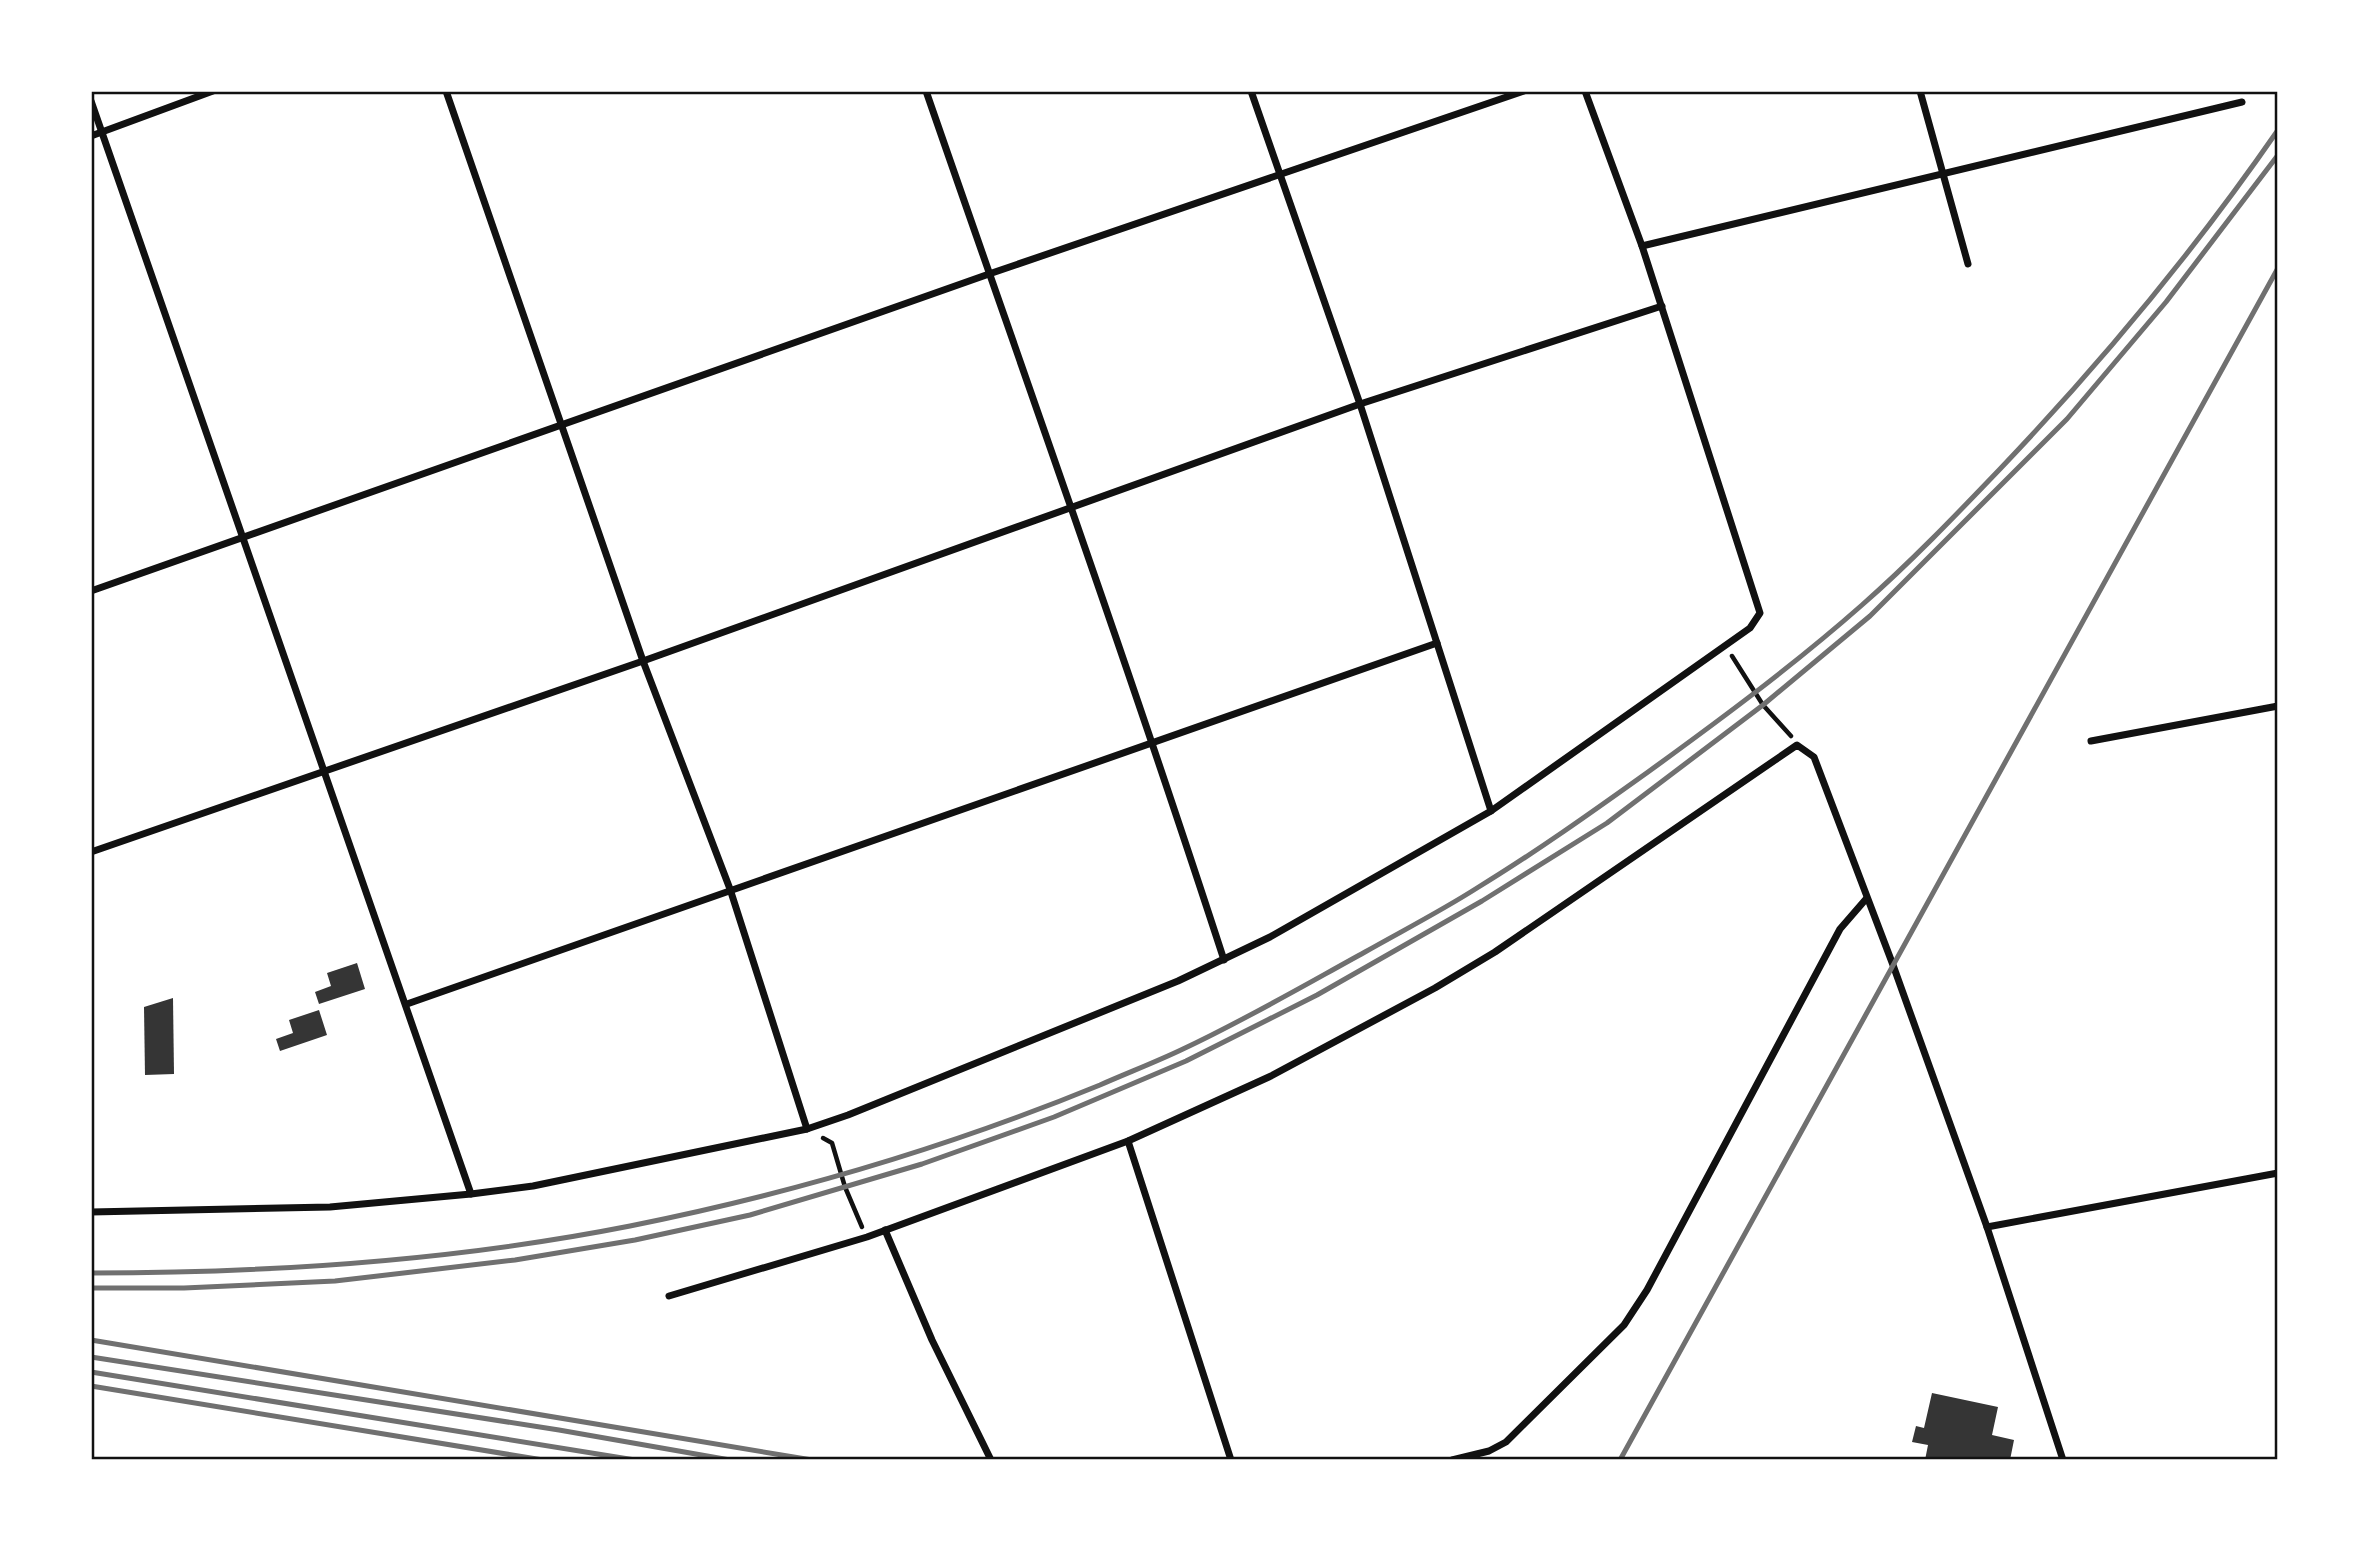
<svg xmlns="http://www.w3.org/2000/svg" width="2369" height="1551" font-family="Lato,sans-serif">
<rect width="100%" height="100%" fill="#fff"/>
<g fill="#353535">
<polygon points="357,963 365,989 319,1004 315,992 331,986 327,973"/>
<polygon points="173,998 174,1074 145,1075 144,1007"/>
<polygon points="319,1010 327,1035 280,1051 276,1039 293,1033 289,1020"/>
<polygon points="1932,1393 1998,1407 1992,1435 2014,1440 2010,1460 1925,1460 1928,1445 1912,1442 1916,1426 1924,1428"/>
</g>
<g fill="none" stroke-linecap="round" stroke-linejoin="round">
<g stroke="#111" stroke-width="4.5">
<polyline points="1732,656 1763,705 1791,736"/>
<polyline points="823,1138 832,1143 845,1187 862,1227"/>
</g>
<g stroke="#111" stroke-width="7">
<polyline points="446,91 643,661 730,889 807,1129"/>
<path d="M 926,91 C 1026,380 1129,668 1224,960"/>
<polyline points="1251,91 1360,404 1491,811"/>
<polyline points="1920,91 1968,264"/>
<polyline points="91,101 471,1194"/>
<polyline points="91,136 213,91"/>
<polyline points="1642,246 2242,102"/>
<polyline points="91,591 989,274 1524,91"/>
<polyline points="2091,741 2278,706"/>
<polyline points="91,852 643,661 1360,404 1662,306"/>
<polyline points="407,1004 1437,643"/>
<polyline points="1128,1141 1231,1460"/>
<polyline points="91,1212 330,1207 471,1194 533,1186 807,1129 848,1115 1178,981 1270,937 1491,811 1750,628 1760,613 1642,246 1585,91"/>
<polyline points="1987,1227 2278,1173"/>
<polyline points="885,1230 932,1340 991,1460"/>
<polyline points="669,1296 867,1237 1128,1141 1271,1076 1435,988 1495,952 1797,745 1814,757 1893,965 1987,1227 2063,1460"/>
<polyline points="1452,1460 1489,1451 1506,1442 1624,1325 1647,1290 1840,929 1866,899"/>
</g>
<g stroke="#707070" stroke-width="5">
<path d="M 91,1273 C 271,1273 453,1261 630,1226 C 790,1194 949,1147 1100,1085 C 1127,1073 1156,1062 1183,1049 C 1245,1020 1305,985 1365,952 C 1402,931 1441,911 1477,888 C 1536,852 1592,812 1648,772 C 1721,719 1794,665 1862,605 C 1910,563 1955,516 2000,469 C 2100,364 2195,250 2278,130"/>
<polyline points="91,1288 184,1288 335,1281 515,1260 635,1240 750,1215 922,1164 1054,1117 1186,1061 1317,995 1482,901 1607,823 1763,705 1870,616 2067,419 2166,302 2278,155"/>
<polyline points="91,1340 812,1460"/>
<polyline points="91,1357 559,1430 730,1460"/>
<polyline points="91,1372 635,1460"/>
<polyline points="91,1386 543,1460"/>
<polyline points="1620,1460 2278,268"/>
</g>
</g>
<rect width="2369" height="1551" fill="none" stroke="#ffffff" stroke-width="186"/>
<rect x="93" y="93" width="2183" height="1365" fill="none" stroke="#111" stroke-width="2.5"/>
</svg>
